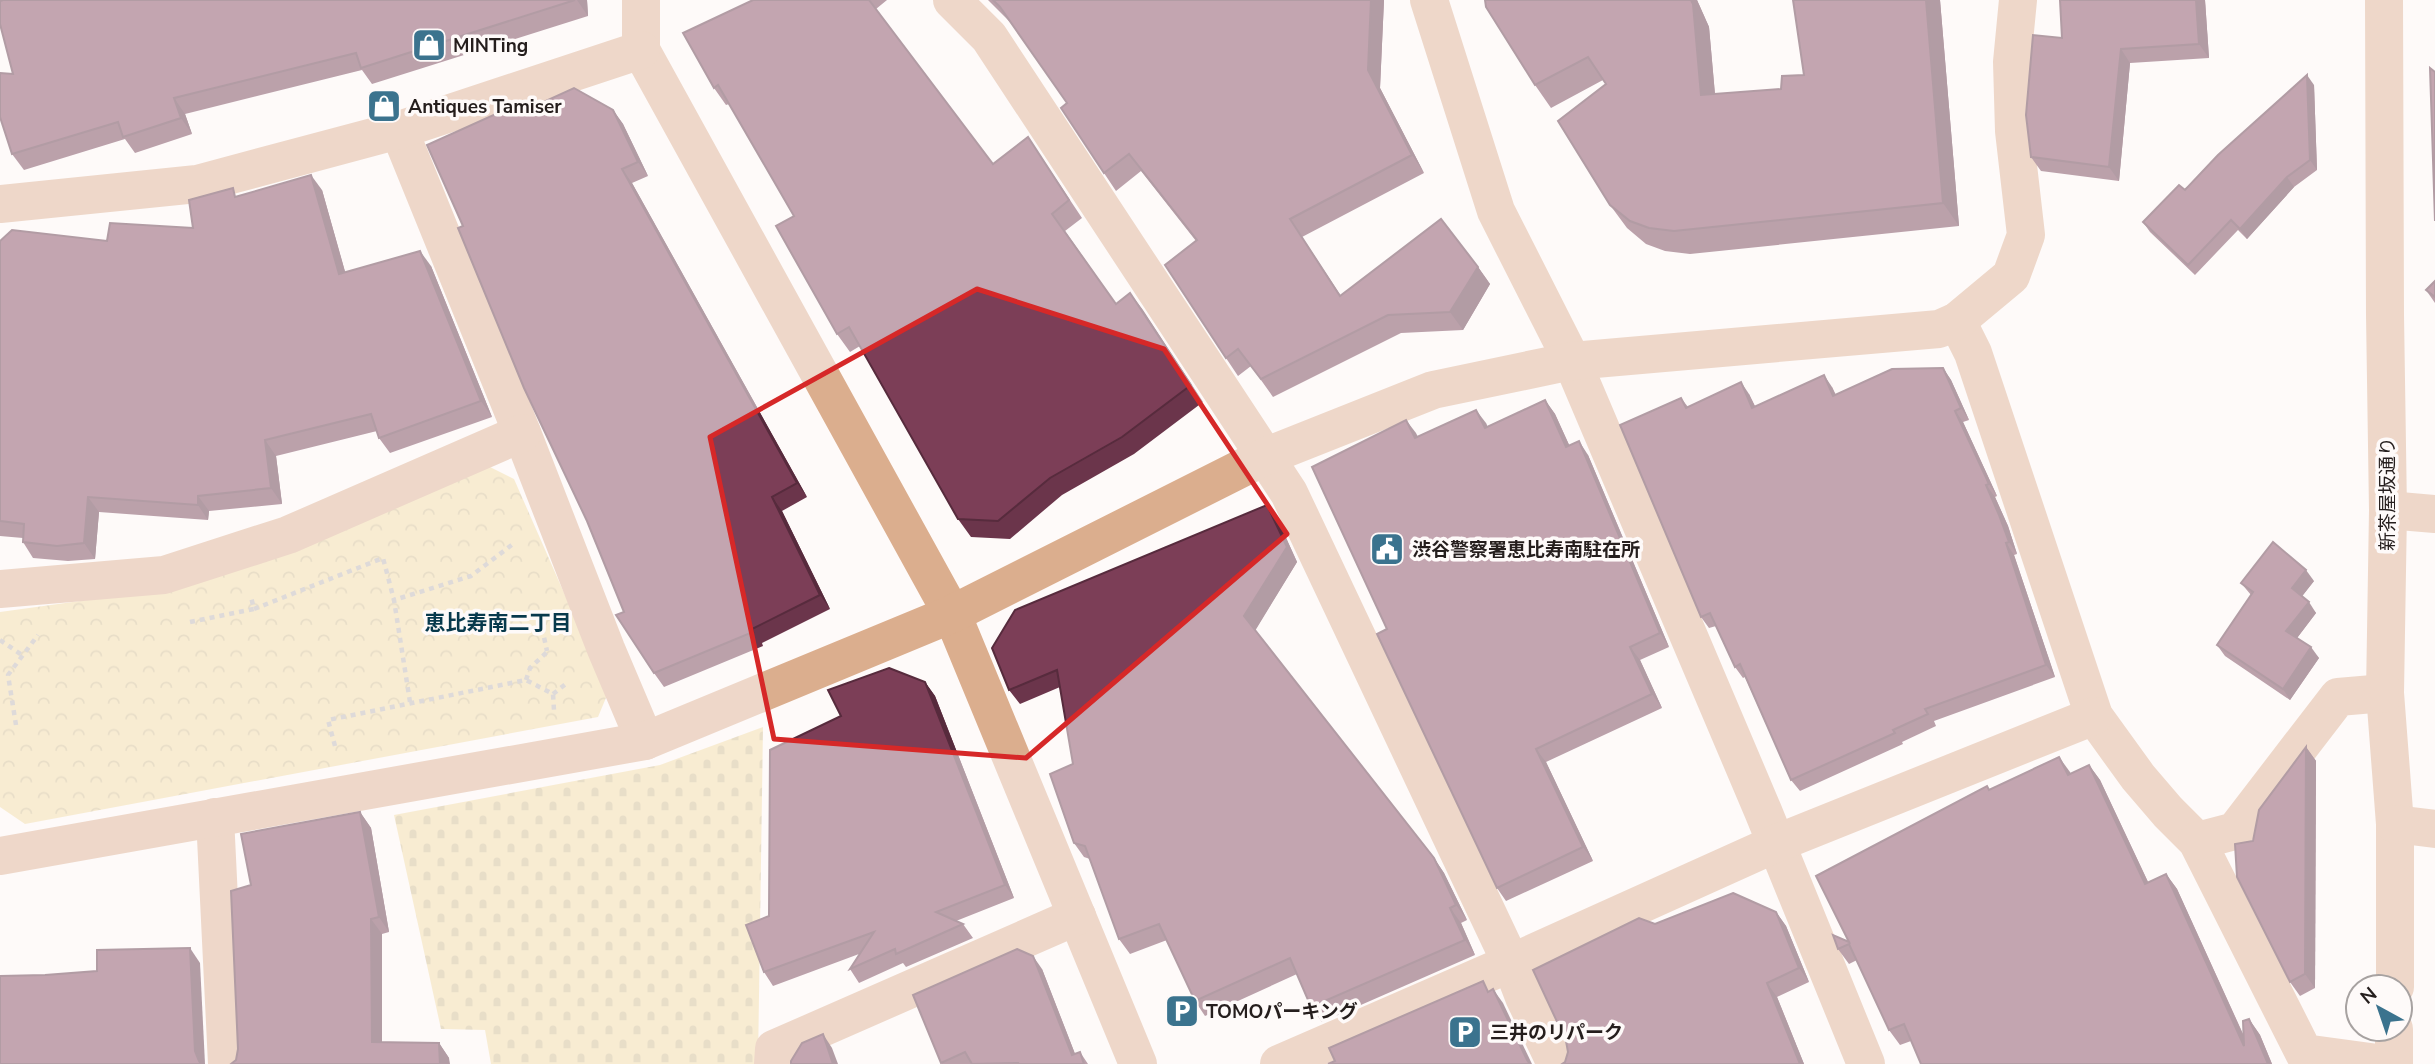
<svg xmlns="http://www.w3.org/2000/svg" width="2435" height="1064" font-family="'Nunito Sans','Noto Sans JP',sans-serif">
<defs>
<pattern id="cemetery-stones" width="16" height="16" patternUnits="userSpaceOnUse" patternTransform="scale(1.75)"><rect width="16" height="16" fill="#f2dca3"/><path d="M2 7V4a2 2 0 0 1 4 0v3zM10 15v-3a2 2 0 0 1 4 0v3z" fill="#cfbc8c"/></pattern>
<pattern id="park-crowns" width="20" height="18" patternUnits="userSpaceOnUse" patternTransform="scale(1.75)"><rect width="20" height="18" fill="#f2dca3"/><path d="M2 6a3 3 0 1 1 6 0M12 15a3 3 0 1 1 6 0" fill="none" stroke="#cfbc8c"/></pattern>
</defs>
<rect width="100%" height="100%" fill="#fefaf9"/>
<polygon fill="url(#cemetery-stones)" points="763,727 758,1064 491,1064 485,1030 441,1029 394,815 660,765"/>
<polygon fill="url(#park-crowns)" points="482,463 514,479 608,693 598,717 25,824 0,807 0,612 174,588"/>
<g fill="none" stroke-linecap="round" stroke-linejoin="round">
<g stroke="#b8b3b2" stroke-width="4.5" stroke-dasharray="5 5" stroke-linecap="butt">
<polyline points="254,609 383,558 394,600"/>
<polyline points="190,622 254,609 251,597"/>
<polyline points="542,628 547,651"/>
<polyline points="0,640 22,655"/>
<polyline points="526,680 530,668 548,651"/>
<polyline points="553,694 567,683"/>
<polyline points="410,702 394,600 471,576 513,544"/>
<polyline points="16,725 8,675 38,635"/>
<polyline points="335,746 328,720 526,680 553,694 554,710"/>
</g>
<g stroke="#dbae8e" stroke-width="38">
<polyline points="641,0 641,50 952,614 1138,1064"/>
<polyline points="952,0 989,37 1289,493 1511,963 1524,997 1556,1064"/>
<polyline points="1429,0 1496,211 1572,361 1763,811 1866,1064"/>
<polyline points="2384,0 2385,315 2388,510 2385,693 2395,824 2395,987"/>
<polyline points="399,130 522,433 606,649 645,741"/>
<polyline points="0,204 197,184 399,130 641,50"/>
<polyline points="1957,321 1973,353 2094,716 2138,777 2168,812 2197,841 2304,1053 2385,1064"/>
<polyline points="2388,510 2435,514"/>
<polyline points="0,589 164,575 288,535 522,433"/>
<polyline points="215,817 227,1064"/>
<polyline points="2395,824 2435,829"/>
<polyline points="2197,841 2235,831 2338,697 2385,693"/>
<polyline points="0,856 645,741 952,614 1264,457 1433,390 1572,361 1939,329 1957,321 2011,276 2026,235 2014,131 2012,62 2018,0"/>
<polyline points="773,1064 774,1049 1077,916"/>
<polyline points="1279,1064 1511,963 1777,843 2094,716"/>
<polyline points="2394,1064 2394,1029"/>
</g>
</g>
<g fill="#6b354b">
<polygon points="3,0 587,0 588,16 372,84 362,70 185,114 192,134 135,153 125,139 24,170 12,154 13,74"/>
<polygon points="753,0 887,0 876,9 993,164 1040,155 1082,218 1065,231 1116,304 1130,293 1203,402 1134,454 1062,495 1010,539 971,537 958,519 860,346 850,352 837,334 794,216 729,104 726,105 714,88"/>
<polygon points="988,0 1384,0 1380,88 1424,173 1302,237 1341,296 1478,267 1490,284 1463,330 1401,333 1273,397 1251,366 1238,376 1226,358 1196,241 1141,171 1116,191 1104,173 1067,103 1012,24"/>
<polygon points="1485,0 1697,0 1709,27 1715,94 1781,89 1804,75 1940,0 1959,226 1690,254 1665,251 1646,244 1627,228 1610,205 1606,84 1603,80 1551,108 1535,85"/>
<polygon points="2060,0 2205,0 2209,58 2130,63 2119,181 2041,171 2031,157 2062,38"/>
<polygon points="2314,85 2317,170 2294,187 2247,239 2238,230 2195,275 2150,232 2143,222"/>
<polygon points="509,108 514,116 613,110 623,124 648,176 632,183 807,497 782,511 830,609 762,643 763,646 664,687 654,673 624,612 587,521 463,226"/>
<polygon points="322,190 345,272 431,266 492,417 390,453 379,438 377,431 276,456 282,504 209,511 208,520 99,512 95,559 68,561 33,558 23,542 23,538 0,536 0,241 107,241 193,228 239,196"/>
<polygon points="2435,281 2435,303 2426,290"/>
<polygon points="1943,368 1951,380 1969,420 1963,422 1997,496 1995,497 2008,526 2017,554 2014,555 2055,677 1934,721 1936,726 1902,742 1903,744 1800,791 1791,780 1745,677 1743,678 1735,667 1716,626 1709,628 1701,617 1681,398 1688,407 1749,394 1755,406 1832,387 1836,395"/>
<polygon points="1545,400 1555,414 1569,445 1588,455 1669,647 1640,660 1662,708 1546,762 1593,861 1506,901 1497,888 1387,629 1406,420 1417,437 1486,423 1487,427"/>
<polygon points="1278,520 1297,562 1255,630 1434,858 1444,873 1467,920 1461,923 1475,955 1322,1022 1311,1007 1297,974 1205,1016 1195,1001 1167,940 1130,954 1119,939 1090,859 1084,857 1074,843 1073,764 1060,687 1020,704 1009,690"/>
<polygon points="2314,581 2302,596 2316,613 2297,638 2319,658 2290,700 2225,656 2217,645 2251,595 2241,583"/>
<polygon points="925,682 935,696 1014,898 956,921 963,924 973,938 906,967 903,963 859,983 850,969 859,954 773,986 764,972 769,916"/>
<polygon points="2306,747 2316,761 2315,988 2300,996 2290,982 2253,841"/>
<polygon points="2089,765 2100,780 2148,882 2166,874 2177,889 2244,1036 2249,1019 2260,1035 2272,1064 1911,1041 1900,1045 1889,1030 1857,960 1849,964 1838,949 1849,942 1989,790 2071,774"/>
<polygon points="360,812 371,828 389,932 382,934 382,1042 439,1043 449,1058 236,1060 238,1049 251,885"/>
<polygon points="1776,912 1786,926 1809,982 1777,997 1804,1064 1562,1064 1565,1062 1655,924"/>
<polygon points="1042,969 1075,1054 1080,1052 1088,1064 942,1064 941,1063"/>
</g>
<g fill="#572b3d">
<polygon points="577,0 587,0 588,16"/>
<polygon points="1371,0 1384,0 1380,88 1424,173 1412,155 1368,70"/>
<polygon points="1691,0 1697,0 1709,27 1717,118 1701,95"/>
<polygon points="1926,0 1940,0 1959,226 1943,203"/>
<polygon points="2196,0 2205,0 2209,58 2199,44"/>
<polygon points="2121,49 2130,63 2119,181 2109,167"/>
<polygon points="2307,75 2314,85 2317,170 2310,160"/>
<polygon points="174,98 185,114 192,134 181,118"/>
<polygon points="613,110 623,124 648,176 638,162"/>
<polygon points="622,169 632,183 807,497 797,483"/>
<polygon points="311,175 322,190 350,289 339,274"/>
<polygon points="2287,177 2294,187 2247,239 2240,229"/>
<polygon points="420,251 431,266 492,417 481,401"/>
<polygon points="1478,267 1490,284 1463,330 1450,312"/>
<polygon points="1130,293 1143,310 1203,402 1191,385"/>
<polygon points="1943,368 1951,380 1969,420 1961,408"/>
<polygon points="1824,375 1832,387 1841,408 1833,396"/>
<polygon points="1741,382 1749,394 1761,419 1752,408"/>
<polygon points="1545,400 1555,414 1576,460 1566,447"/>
<polygon points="1476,410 1486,423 1494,442 1485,428"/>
<polygon points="1955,411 1963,422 1997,496 1989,484"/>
<polygon points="1406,420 1416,433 1425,451 1415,438"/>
<polygon points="265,440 276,456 282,504 271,488"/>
<polygon points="1579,441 1588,455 1669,647 1660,633"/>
<polygon points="1986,485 1995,497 2008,526 2017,554 2009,542"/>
<polygon points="198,496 209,511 208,520 198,505"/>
<polygon points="88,497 99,512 95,559 84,543"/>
<polygon points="772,497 782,511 830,609 820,595"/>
<polygon points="1267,505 1278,520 1297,562 1255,631 1244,616"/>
<polygon points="2006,543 2014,555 2055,677 2046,665"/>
<polygon points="2306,570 2314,581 2300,599 2292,588"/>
<polygon points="2309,602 2316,613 2294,642 2286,631"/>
<polygon points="1630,647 1640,660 1662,708 1652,694"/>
<polygon points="2311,647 2319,658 2290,700 2283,689"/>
<polygon points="925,682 935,696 1014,898 1005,885"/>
<polygon points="2306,747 2316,761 2315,988 2305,974"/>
<polygon points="1536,749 1546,762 1593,861 1583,847"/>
<polygon points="2059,757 2070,772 2079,790 2068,775"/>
<polygon points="2089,765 2100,780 2156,899 2145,884"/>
<polygon points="360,812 371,828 389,932 379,917"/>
<polygon points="1434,858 1444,873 1467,920 1456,905"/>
<polygon points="2166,874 2177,889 2255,1061 2244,1046"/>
<polygon points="1450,908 1461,923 1475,955 1465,940"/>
<polygon points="1776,912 1786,926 1809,982 1799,968"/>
<polygon points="371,919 382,934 382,1057 372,1042"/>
<polygon points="190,948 200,963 205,1064 200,1064 195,1051"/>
<polygon points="1033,956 1042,969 1079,1064 1072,1055"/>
<polygon points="1767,983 1777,997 1804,1064 1800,1064"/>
<polygon points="1493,989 1503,1003 1532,1064 1530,1064 1527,1060"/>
<polygon points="2249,1019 2260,1035 2272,1064 2268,1064"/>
<polygon points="823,1034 832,1048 838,1064 833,1064"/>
<polygon points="439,1043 449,1058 450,1064 440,1064"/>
</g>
<g fill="#7c3e57" stroke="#572b3d" stroke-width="2">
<polygon points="3,0 575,0 361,68 356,53 174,98 181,118 123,137 118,122 12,154 0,117 0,73 13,74 0,24 0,1"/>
<polygon points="753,0 869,0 993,164 1028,137 1069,200 1052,214 1116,304 1130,293 1191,385 1122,437 1050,478 998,521 958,519 849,327 837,334 776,226 794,216 718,85 714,88 683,33"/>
<polygon points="993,0 1371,0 1368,70 1412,155 1290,219 1340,296 1441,219 1478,267 1450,312 1388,315 1261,379 1238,349 1226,358 1165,265 1197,240 1129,154 1104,173 1061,108 1067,103 1000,7"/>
<polygon points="1485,0 1691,0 1693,4 1701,95 1781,89 1782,76 1804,75 1793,0 1926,0 1943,203 1674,231 1649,228 1630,221 1610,205 1558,121 1606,84 1588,57 1535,85 1486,7"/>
<polygon points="2060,0 2196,0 2199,44 2121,49 2109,167 2031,157 2026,115 2033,35 2062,38"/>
<polygon points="2430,68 2435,72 2435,221"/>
<polygon points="2307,75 2310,160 2287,177 2240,229 2231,220 2188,265 2143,222 2179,185 2185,190 2218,155"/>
<polygon points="574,88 613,110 638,162 622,169 797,483 772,497 820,595 752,629 753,632 654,673 616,615 624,612 587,521 524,388 458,228 463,226 427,145 509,108 513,116"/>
<polygon points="311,175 339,274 420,251 481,401 379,438 371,414 265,440 271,488 198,496 198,505 88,497 84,543 57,546 23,542 24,524 0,521 0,241 12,230 107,241 110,223 193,228 189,200 233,188 235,197"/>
<polygon points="2435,281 2435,297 2426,290"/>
<polygon points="1943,368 1961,408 1955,411 1989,484 1986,485 1999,515 2009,542 2006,543 2046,665 1925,709 1928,714 1893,730 1895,733 1791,780 1740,664 1735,667 1710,613 1701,617 1620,425 1681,398 1686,408 1741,382 1752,408 1824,375 1833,396 1892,369"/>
<polygon points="1545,400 1566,447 1579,441 1660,633 1630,647 1652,694 1536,749 1583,847 1497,888 1377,634 1387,629 1312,467 1406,420 1415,438 1476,410 1485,428"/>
<polygon points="1267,505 1287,547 1244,616 1434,858 1456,905 1450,908 1465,940 1311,1007 1290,958 1195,1001 1159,924 1119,939 1085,846 1074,843 1050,774 1073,764 1057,670 1009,690 992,648 1015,610"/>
<polygon points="2273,542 2306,570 2292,588 2309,602 2286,631 2311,647 2283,689 2217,645 2253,592 2241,583"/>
<polygon points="889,668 925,682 1005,885 936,912 963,924 896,954 895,949 850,969 874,932 764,972 746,925 769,916 770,750 841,716 828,690"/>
<polygon points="2306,747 2305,974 2290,982 2237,877 2235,844 2253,841 2259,810"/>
<polygon points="2059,757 2068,775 2089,765 2145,884 2166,874 2244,1046 2243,1021 2249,1019 2268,1064 1921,1064 1904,1024 1889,1030 1849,944 1838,949 1833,935 1849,942 1816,876 1987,786 1989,790"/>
<polygon points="360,812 379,917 371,919 372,1042 439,1043 440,1064 231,1064 236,1060 238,1049 231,891 251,885 241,834"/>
<polygon points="1733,893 1776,912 1799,968 1767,983 1800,1064 1562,1064 1565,1062 1568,1052 1566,1041 1533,970 1639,918 1655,924"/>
<polygon points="190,948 195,1051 199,1061 201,1064 0,1064 0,976 45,975 97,971 97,950"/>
<polygon points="1017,949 1033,956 1072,1055 1080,1052 1084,1064 1018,1064 1018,1063 972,1064 965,1052 941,1063 913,995"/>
<polygon points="1483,981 1488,992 1493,989 1527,1060 1530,1064 1328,1064 1335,1061 1329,1048"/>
<polygon points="823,1034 833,1064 791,1064 791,1061 802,1043"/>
</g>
<path d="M0 0H2435V1064H0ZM 977,289 L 1164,349 L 1287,534 L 1026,758 L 774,739 L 710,437 Z" fill="#fefaf9" fill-opacity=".55" fill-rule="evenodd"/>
<path fill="none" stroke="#d62828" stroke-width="5" stroke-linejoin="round" d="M 977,289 L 1164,349 L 1287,534 L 1026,758 L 774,739 L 710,437 Z"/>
<defs>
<g id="shop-square" transform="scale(1.75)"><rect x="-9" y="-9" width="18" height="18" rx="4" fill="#3b738e" stroke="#fefaf9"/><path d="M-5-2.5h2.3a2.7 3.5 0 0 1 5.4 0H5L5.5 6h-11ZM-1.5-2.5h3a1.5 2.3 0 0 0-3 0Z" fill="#fff"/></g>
<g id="civic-square" transform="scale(1.75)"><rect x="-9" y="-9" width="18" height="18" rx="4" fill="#3b738e" stroke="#fefaf9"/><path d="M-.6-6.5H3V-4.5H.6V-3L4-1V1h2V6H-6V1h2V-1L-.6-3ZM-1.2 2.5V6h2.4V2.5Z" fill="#fff"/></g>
<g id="parking-square" transform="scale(1.75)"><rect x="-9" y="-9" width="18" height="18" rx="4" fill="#3b738e" stroke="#fefaf9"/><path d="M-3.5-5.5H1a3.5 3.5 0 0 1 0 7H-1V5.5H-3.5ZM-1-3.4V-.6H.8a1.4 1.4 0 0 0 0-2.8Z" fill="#fff"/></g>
</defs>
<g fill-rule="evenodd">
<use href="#shop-square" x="429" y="45"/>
<use href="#shop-square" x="384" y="106"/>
<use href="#civic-square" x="1387" y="549"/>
<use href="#parking-square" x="1182" y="1011"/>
<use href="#parking-square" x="1465" y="1032"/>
</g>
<g text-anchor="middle" stroke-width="7" stroke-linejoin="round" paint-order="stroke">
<g font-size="19" font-weight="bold" fill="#251e1d" stroke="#fefaf9" text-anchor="start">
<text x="453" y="52">MINTing</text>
<text x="408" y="113">Antiques Tamiser</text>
<text x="1412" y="556">渋谷警察署恵比寿南駐在所</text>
<text x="1206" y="1018">TOMOパーキング</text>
<text x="1490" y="1039">三井のリパーク</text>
</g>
<g font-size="19" fill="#251e1d" stroke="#fefaf9">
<text transform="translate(2387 494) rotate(-90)" y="7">新茶屋坂通り</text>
</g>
<g font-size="21" font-weight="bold" fill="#07394c" stroke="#fefaf9">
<text x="498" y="630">恵比寿南二丁目</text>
</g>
</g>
<g transform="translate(2379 1008) rotate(320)"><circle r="33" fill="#fefaf9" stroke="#a7a2a1" stroke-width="2"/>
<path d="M0-5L12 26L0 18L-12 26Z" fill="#3b738e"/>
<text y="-10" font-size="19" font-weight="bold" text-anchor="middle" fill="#251e1d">N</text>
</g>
</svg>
